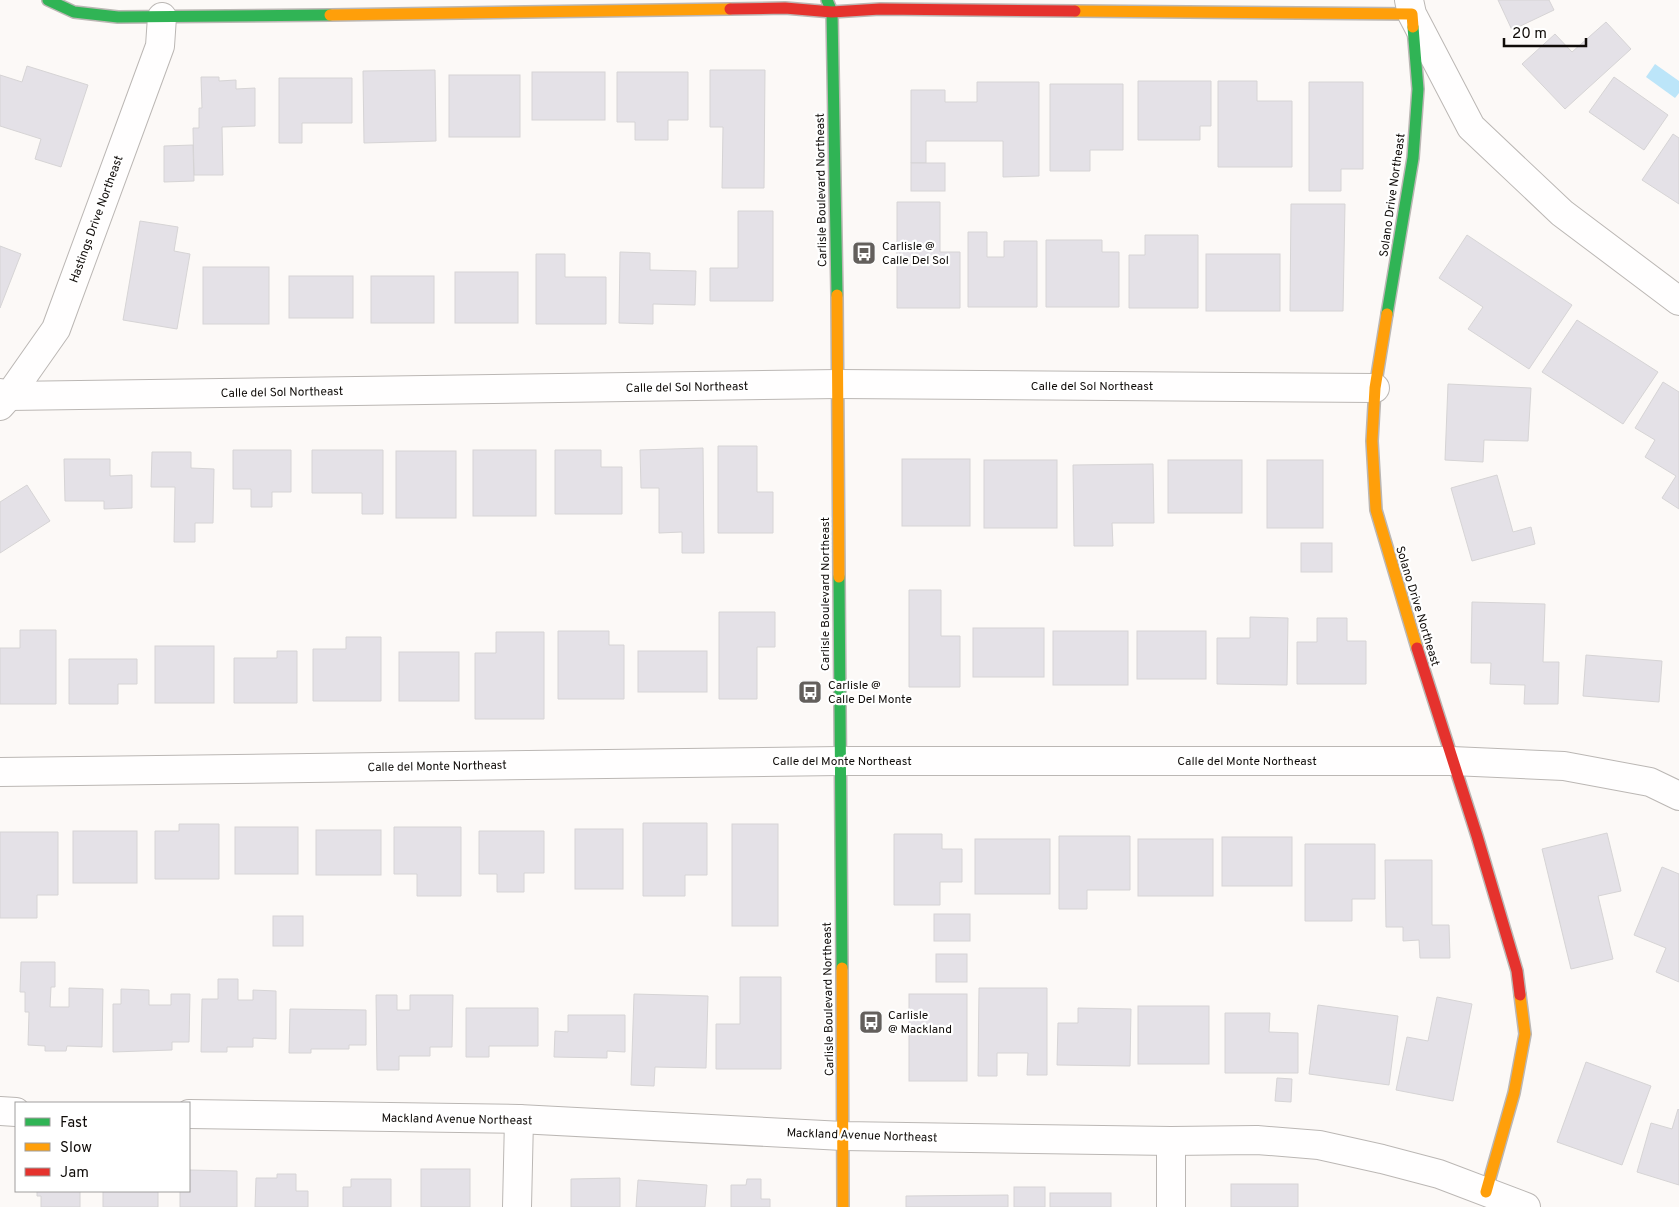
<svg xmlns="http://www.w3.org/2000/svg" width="1679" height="1207" font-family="Overpass,sans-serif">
<rect width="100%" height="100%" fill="#fcf9f7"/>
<polygon fill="#bce5f9" points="1655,64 1679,81 1679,93 1675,98 1646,77"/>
<g fill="#e4e1e7" stroke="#d6d4d5">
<polygon points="1498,0 1549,0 1554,10 1512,30"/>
<polygon points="1606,22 1631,49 1565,109 1522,64 1555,34 1572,52"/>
<polygon points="27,66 88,85 61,167 35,159 41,139 0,126 0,75 22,82"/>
<polygon points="435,70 436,141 364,143 363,71"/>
<polygon points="710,70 765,70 764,188 722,188 723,127 710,127"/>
<rect x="532" y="72" width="73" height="48"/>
<polygon points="617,72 688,72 688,120 668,120 668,140 635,140 635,122 617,122"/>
<rect x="449" y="75" width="71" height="62"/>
<polygon points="201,77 219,77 219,81 236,80 236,89 255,88 255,126 222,127 223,175 194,175 193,128 199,128 199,108 202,108"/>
<polygon points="1614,77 1668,115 1644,150 1589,112"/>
<polygon points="279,78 352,78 352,123 302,123 302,143 279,143"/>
<polygon points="1138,81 1211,81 1211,126 1200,126 1200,140 1138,140"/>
<polygon points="1218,81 1257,81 1257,101 1292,101 1292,167 1218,167"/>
<polygon points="977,82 1039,82 1039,176 1003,177 1003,141 926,141 926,163 911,163 911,90 945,90 945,102 977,102"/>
<polygon points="1309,82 1363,82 1363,169 1341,169 1341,191 1309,191"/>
<polygon points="1050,84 1123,84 1123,150 1090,150 1090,171 1050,171"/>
<polygon points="1673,134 1679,138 1679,204 1642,180"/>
<polygon points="193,145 194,181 164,182 164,146"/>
<rect x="911" y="163" width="34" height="28"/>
<polygon points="897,202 940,202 940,252 960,252 960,308 897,308"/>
<polygon points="1291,204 1345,204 1343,311 1290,311"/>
<polygon points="738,211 773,211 773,301 710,301 710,268 738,268"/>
<polygon points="140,221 178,227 174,251 190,254 177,329 123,320"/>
<polygon points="968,232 987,232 987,257 1004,257 1004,241 1037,241 1037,307 968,307"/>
<polygon points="1145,235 1198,235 1198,308 1129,308 1129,255 1145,255"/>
<polygon points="1467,235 1572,305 1529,369 1468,329 1483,307 1439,278"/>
<polygon points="1046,240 1102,240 1102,252 1119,252 1119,307 1046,307"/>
<polygon points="0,246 21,254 0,308"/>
<polygon points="620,252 650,253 650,270 696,271 695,305 653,304 653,324 619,323"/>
<polygon points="536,254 565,254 565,277 606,277 606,324 536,324"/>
<rect x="1206" y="254" width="74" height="57"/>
<rect x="203" y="267" width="66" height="57"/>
<rect x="455" y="272" width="63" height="51"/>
<rect x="289" y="276" width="64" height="42"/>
<rect x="371" y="276" width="63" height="47"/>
<polygon points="1577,320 1658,372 1623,424 1542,372"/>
<polygon points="1663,382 1679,392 1679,509 1662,498 1676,476 1645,457 1655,440 1635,428"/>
<polygon points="1448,384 1531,388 1528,441 1484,440 1483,462 1445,460"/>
<polygon points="718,446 757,446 757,492 773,492 773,533 718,533"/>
<polygon points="703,448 704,553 682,553 682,532 659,533 659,488 641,488 640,450"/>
<polygon points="233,450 291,450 291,492 272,492 272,507 251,507 251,489 233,489"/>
<polygon points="312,450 383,450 383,514 362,514 362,493 312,493"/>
<rect x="473" y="450" width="63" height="66"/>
<polygon points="555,450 601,450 601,467 622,467 622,514 555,514"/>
<rect x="396" y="451" width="60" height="67"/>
<polygon points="152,452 191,452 191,468 214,469 213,523 195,523 195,542 174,542 175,487 151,487"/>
<polygon points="64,459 110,459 110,476 132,475 132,508 104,509 104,501 65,501"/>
<rect x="902" y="459" width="68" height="67"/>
<rect x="984" y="460" width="73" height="68"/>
<rect x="1168" y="460" width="74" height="53"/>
<rect x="1267" y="460" width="56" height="68"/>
<polygon points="1153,464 1154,523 1112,523 1113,546 1074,546 1073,465"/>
<polygon points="1497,475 1513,532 1531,527 1535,544 1472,561 1451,488"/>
<polygon points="27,485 50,521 0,553 0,502"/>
<rect x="1301" y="543" width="31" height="29"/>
<polygon points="909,590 941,590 941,636 960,636 960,687 909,687"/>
<polygon points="1472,602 1545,604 1543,662 1559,662 1558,704 1524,704 1525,685 1490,684 1491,663 1471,663"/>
<polygon points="719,612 775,612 775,647 757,647 757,699 719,699"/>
<polygon points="1250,617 1288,618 1287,685 1217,684 1217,638 1250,638"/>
<polygon points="1317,618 1347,618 1347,641 1366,641 1366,684 1297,684 1297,642 1317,642"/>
<rect x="973" y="628" width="71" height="49"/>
<polygon points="20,630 56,630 56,704 0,704 0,648 20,648"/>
<polygon points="558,631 609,631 609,645 624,645 624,699 558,699"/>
<rect x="1053" y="631" width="75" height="54"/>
<rect x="1137" y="631" width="69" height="48"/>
<polygon points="496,632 544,632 544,719 475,719 475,653 496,653"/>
<polygon points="346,637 381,637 381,701 313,701 313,649 346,649"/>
<rect x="155" y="646" width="59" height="57"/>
<polygon points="277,651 297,651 297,703 234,703 234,658 277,658"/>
<rect x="638" y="651" width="69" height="41"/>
<rect x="399" y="652" width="60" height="49"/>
<polygon points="1586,655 1662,661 1659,702 1583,696"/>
<polygon points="69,659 137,659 137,684 118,684 118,704 69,704"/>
<polygon points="643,823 707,823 707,875 685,875 685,896 643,896"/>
<polygon points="179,824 219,824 219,879 155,879 155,831 179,831"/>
<rect x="732" y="824" width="46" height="102"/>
<rect x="235" y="827" width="63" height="47"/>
<polygon points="394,827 461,827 461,896 417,896 417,874 394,874"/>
<rect x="575" y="829" width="48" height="60"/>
<rect x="316" y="830" width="65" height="45"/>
<rect x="73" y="831" width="64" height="52"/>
<polygon points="479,831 544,831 544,873 524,873 524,892 497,892 497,874 479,874"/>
<polygon points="0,832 58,832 58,895 37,895 37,918 0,918"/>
<polygon points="1607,833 1621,891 1598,896 1613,959 1571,969 1542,849"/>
<polygon points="894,834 942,834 942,849 962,849 962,882 940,882 940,905 894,905"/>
<polygon points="1059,836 1130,836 1130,890 1087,890 1087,909 1059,909"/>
<rect x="1222" y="837" width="70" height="49"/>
<rect x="975" y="839" width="75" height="55"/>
<rect x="1138" y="839" width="75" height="57"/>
<polygon points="1305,844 1375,844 1375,899 1352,899 1352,921 1305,921"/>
<polygon points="1385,860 1432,860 1432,925 1449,925 1450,958 1420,958 1419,940 1403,941 1403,927 1386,927"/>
<polygon points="1662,867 1679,874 1679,982 1656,972 1666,948 1634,935"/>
<rect x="934" y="914" width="36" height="27"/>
<rect x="273" y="916" width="30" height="30"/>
<rect x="936" y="954" width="31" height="28"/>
<polygon points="21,962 55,962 55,987 51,987 50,1007 69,1007 69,988 103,989 102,1047 67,1046 66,1051 45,1051 45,1046 28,1045 29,1012 25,1012 25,992 20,992"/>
<polygon points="740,977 781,977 781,1069 716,1069 716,1024 740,1024"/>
<polygon points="218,979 238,979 238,1000 253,1000 253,990 276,991 276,1039 253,1038 253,1047 227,1047 227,1052 201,1052 202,999 218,999"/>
<polygon points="979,988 1047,988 1047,1075 1027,1075 1028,1053 997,1053 997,1076 978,1076"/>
<polygon points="121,989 149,990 149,1005 171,1005 171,994 190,994 189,1042 172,1042 172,1050 113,1052 113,1004 121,1004"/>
<polygon points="634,994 708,996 706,1068 655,1067 654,1086 631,1085"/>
<rect x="909" y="994" width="58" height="87"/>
<polygon points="376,995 397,995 397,1010 410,1010 410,995 453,995 452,1047 430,1047 430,1056 399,1056 399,1070 377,1070"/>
<polygon points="1437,997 1472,1004 1453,1101 1396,1090 1407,1037 1428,1041"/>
<polygon points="1318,1005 1398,1016 1389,1085 1309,1074"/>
<rect x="1138" y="1006" width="71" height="58"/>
<polygon points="466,1008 538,1008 538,1046 489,1046 489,1057 466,1057"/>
<polygon points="1078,1008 1131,1009 1130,1066 1057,1065 1058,1023 1078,1023"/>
<polygon points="290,1009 366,1010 366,1045 349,1045 349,1049 311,1049 311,1053 289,1053"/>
<polygon points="1225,1013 1270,1013 1269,1032 1298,1033 1298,1073 1225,1073"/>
<polygon points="568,1015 625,1015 625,1052 607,1051 607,1058 554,1057 555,1031 568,1032"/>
<polygon points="1586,1062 1651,1086 1622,1165 1557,1142"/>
<polygon points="1277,1078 1292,1079 1291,1102 1275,1101"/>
<polygon points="1678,1109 1679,1110 1679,1185 1637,1172 1651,1123 1672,1129"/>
<rect x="421" y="1169" width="49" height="38"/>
<polygon points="189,1170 237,1171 237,1207 180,1207 180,1191 189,1191"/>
<polygon points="277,1174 296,1174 296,1191 308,1191 308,1207 255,1207 256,1178 277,1178"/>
<polygon points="620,1178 620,1207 571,1207 571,1179"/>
<polygon points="351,1179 391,1179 391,1207 343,1207 343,1187 351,1187"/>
<polygon points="747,1179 761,1179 761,1199 770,1199 770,1207 731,1207 731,1185 746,1185"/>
<polygon points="638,1180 707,1185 705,1207 636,1207"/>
<rect x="1231" y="1184" width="67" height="23"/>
<rect x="1014" y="1187" width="31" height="20"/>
<polygon points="37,1191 80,1191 80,1207 41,1207 41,1196 37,1196"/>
<rect x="103" y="1191" width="55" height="16"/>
<rect x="1050" y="1193" width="61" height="14"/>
<polygon points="1008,1195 1008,1207 906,1207 906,1196"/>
</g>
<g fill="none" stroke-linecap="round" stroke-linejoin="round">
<g stroke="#bbb7b4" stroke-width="30">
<g id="street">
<polyline points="1409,0 1412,14 1471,127 1562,213 1679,301"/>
<polyline points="0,393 9,396 838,384 1375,388"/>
<polyline points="0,406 9,396 56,329 160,46 162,17"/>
<polyline points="0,772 840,761 1452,761 1564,766 1650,782 1679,796"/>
<polyline points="0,1111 16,1112"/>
<polyline points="189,1114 519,1119 843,1136 1171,1141 1257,1140 1319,1145 1382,1159 1439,1174 1526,1207"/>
<polyline points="517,1207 519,1119"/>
<polyline points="1171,1207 1171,1141"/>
</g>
</g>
<g stroke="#bbb7b4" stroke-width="14">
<g id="fast">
<polyline points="48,0 74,12 118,17 330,15"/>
<polyline points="827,0 832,12 837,295"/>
<polyline points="1387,314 1413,158 1418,89 1413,27"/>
<polyline points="839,577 842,968"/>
</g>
</g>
<g stroke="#bbb7b4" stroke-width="14">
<g id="slow">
<polyline points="1075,11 1412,14 1413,27"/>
<polyline points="330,15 730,9"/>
<polyline points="837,295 839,577"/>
<polyline points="1387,314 1375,388 1372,441 1376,510 1417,648"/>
<polyline points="842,968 843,1207"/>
<polyline points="1486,1192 1514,1093 1525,1034 1520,995"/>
</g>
</g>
<g stroke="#bbb7b4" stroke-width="14">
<g id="jam">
<polyline points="730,9 785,8 832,12 880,9 1075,11"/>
<polyline points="1417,648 1477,836 1517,971 1520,995"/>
</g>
</g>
<use href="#street" stroke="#fffefe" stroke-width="28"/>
<use href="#fast" stroke="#30b455" stroke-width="11"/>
<use href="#slow" stroke="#ff9f0a" stroke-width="11"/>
<use href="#jam" stroke="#e5322d" stroke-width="11"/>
</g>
<defs>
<g id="bus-square" transform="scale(1.25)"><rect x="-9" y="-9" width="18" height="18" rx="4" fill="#635f5c" stroke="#fff"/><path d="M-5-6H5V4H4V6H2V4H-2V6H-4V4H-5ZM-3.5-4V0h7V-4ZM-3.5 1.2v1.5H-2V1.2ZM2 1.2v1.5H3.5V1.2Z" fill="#fff"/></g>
</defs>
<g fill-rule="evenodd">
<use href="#bus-square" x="864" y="253"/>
<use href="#bus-square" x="810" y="692"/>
<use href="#bus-square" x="871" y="1022"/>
</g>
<g text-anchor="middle" stroke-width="4.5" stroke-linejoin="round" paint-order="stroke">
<g font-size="12" fill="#100c09" stroke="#fff">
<text transform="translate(821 190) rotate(-91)" y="4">Carlisle Boulevard Northeast</text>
<text transform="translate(1392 195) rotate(-82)" y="4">Solano Drive Northeast</text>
<text transform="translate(96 219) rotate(-70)" y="4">Hastings Drive Northeast</text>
<text x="1092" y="390">Calle del Sol Northeast</text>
<text transform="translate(687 387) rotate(-1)" y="4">Calle del Sol Northeast</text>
<text transform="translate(282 392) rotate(-1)" y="4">Calle del Sol Northeast</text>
<text transform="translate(825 594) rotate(-90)" y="4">Carlisle Boulevard Northeast</text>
<text transform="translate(1418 606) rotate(73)" y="4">Solano Drive Northeast</text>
<text x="842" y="765">Calle del Monte Northeast</text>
<text x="1247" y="765">Calle del Monte Northeast</text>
<text transform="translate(437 766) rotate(-1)" y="4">Calle del Monte Northeast</text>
<text transform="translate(828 999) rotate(-91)" y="4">Carlisle Boulevard Northeast</text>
<text transform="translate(457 1119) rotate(1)" y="4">Mackland Avenue Northeast</text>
<text transform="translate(862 1135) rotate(2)" y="4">Mackland Avenue Northeast</text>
</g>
<g font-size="12" fill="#100c09" stroke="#fff" text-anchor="start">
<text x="882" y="250">Carlisle @<tspan x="882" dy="14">Calle Del Sol</tspan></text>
<text x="828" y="689">Carlisle @<tspan x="828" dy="14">Calle Del Monte</tspan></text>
<text x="888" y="1019">Carlisle<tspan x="888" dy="14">@ Mackland</tspan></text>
</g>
</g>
<rect x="15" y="1102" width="175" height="90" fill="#ffffff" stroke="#9f9e9d"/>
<rect x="25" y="1118" width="25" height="8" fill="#30b455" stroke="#9f9e9d"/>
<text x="60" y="1127" font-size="15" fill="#100c09">Fast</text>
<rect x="25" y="1143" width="25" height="8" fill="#ff9f0a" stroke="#9f9e9d"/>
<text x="60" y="1152" font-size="15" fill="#100c09">Slow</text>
<rect x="25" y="1168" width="25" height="8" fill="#e5322d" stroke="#9f9e9d"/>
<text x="60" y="1177" font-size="15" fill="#100c09">Jam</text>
<path d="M1504 38v8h82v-8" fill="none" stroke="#100c09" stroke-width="2.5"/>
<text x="1512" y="38" font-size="15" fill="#100c09" stroke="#ffffff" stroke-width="4" paint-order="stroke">20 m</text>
</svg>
